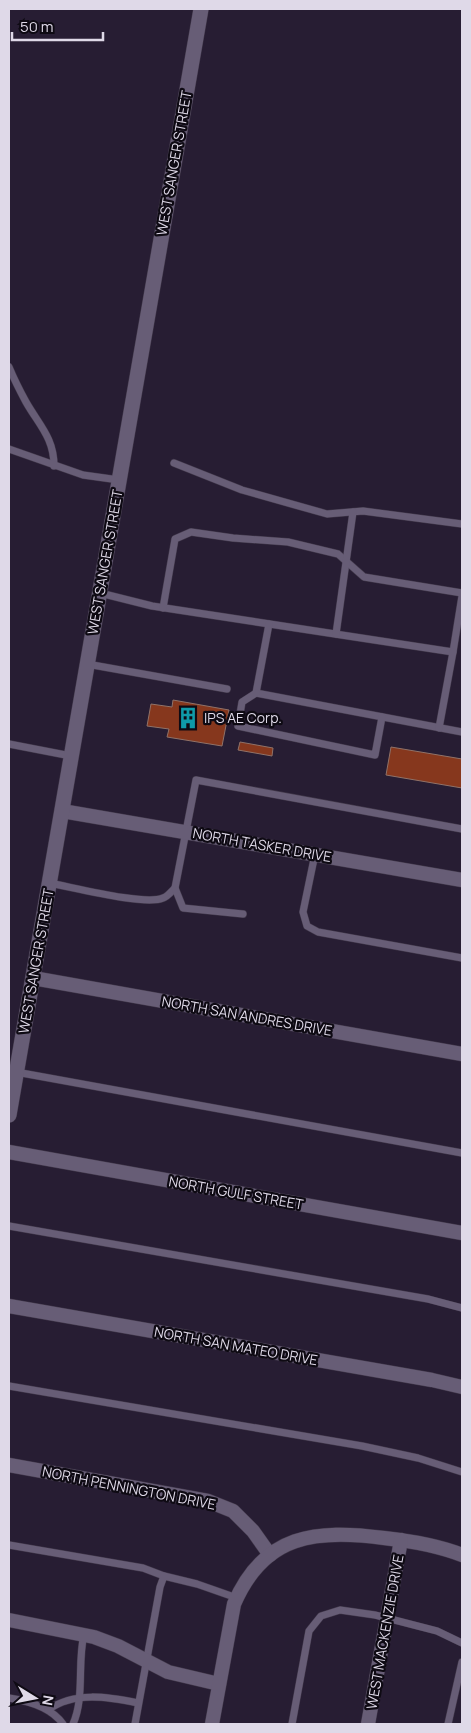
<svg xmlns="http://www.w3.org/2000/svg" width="471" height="1733" font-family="Manrope,sans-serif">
<rect width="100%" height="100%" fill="#271d33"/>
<g fill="#86371d" stroke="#907268">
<polygon points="173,700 229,710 222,746 167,737 169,729 147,726 151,704 172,707"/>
<polygon points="240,742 273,748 272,756 238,750"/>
<polygon points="391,747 462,759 462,788 386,775"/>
</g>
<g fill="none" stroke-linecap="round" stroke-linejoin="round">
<g stroke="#42394b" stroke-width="8">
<g id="service">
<path d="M 9,367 C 14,379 20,391 26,402 C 39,425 54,438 54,466"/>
<polyline points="9,449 83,475 119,480"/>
<polyline points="174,463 242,490 327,514 363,511 462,524"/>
<polyline points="100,593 152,606 453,652 462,596"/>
<polyline points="163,608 175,539 191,532 233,538 288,542 338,554 364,577 462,593"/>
<polyline points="269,624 256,693 462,732"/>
<polyline points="336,634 353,512"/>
<polyline points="87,664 227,689"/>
<polyline points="256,693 242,702 238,726 375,755 382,717"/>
<polyline points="439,728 453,652"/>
<polyline points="9,744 71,756"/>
<polyline points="315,854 303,912 307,926 318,932 462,958"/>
<path d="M 49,883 C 72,887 145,906 163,898 C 167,897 171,892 175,888"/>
<polyline points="243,914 183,908 175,888 196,780 462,829"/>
<polyline points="16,1072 462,1153"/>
<polyline points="9,1226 428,1299 462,1308"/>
<polyline points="9,1386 362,1446 418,1458 462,1472"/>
<polyline points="9,1545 143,1568 164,1576"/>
<path d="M 9,1698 C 29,1701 51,1707 63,1724"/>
<path d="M 48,1710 C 74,1691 108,1697 138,1703"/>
<path d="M 73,1724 C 85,1697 77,1664 84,1634"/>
<polyline points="135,1724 160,1587 164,1576 197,1584 237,1598"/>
<polyline points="292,1724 309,1631 321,1616 340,1610 375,1615 437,1631 462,1643"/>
<polyline points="448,1724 462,1662"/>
</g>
</g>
<g stroke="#42394b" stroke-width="15">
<g id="minor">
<polyline points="62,811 462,880"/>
<polyline points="33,978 462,1054"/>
<polyline points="9,1152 462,1233"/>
<polyline points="9,1306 432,1380 462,1387"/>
<polyline points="9,1465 208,1501 233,1511 253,1531 270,1555"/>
<polyline points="9,1620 94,1637 118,1646 168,1672 219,1684"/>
<path d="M 212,1724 L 234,1604 C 264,1534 316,1529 384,1538 C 411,1541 437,1545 462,1555"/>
<polyline points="368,1724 401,1540"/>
</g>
</g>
<g stroke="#42394b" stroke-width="16">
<polyline id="secondary" points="9,1115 201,9"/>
</g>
<use href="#service" stroke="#675d76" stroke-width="7"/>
<use href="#minor" stroke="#675d76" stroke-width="14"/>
<use href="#secondary" stroke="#675d76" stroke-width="15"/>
</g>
<defs>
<g id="building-bare" transform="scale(1.725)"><path d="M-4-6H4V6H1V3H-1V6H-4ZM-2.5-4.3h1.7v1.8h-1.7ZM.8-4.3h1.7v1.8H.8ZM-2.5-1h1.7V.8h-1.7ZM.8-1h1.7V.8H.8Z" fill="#0f9aa8" stroke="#0e0a13" stroke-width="2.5" paint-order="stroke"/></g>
</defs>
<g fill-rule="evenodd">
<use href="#building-bare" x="188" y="718"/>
</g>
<g text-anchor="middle" stroke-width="4.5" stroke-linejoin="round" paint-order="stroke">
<g font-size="14" fill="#dfd9e8" stroke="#0e0a13">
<text transform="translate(174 163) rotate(-80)" y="5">WEST SANGER STREET</text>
<text transform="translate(105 562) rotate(-80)" y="5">WEST SANGER STREET</text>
<text transform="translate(262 845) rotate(10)" y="5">NORTH TASKER DRIVE</text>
<text transform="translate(36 961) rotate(-80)" y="5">WEST SANGER STREET</text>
<text transform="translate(247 1016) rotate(10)" y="5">NORTH SAN ANDRES DRIVE</text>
<text transform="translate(236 1193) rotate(10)" y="5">NORTH GULF STREET</text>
<text transform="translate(236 1346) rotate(10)" y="5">NORTH SAN MATEO DRIVE</text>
<text transform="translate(129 1488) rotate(11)" y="5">NORTH PENNINGTON DRIVE</text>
<text transform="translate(385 1632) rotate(-80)" y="5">WEST MACKENZIE DRIVE</text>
</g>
<g font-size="14" fill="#dfd9e8" stroke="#0e0a13" text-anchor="start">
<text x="204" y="723">IPS AE Corp.</text>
</g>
</g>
<rect width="471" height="1733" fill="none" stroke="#dfd9e8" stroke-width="20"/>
<g transform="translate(35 1698) rotate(100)" stroke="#0e0a13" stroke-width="4" paint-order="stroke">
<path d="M0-4L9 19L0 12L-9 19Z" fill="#dfd9e8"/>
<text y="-8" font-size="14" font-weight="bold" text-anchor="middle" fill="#dfd9e8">N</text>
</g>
<path d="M12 32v8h91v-8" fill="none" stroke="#dfd9e8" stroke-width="2.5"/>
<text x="20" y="32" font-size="15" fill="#dfd9e8" stroke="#0e0a13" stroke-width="4" paint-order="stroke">50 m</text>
</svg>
